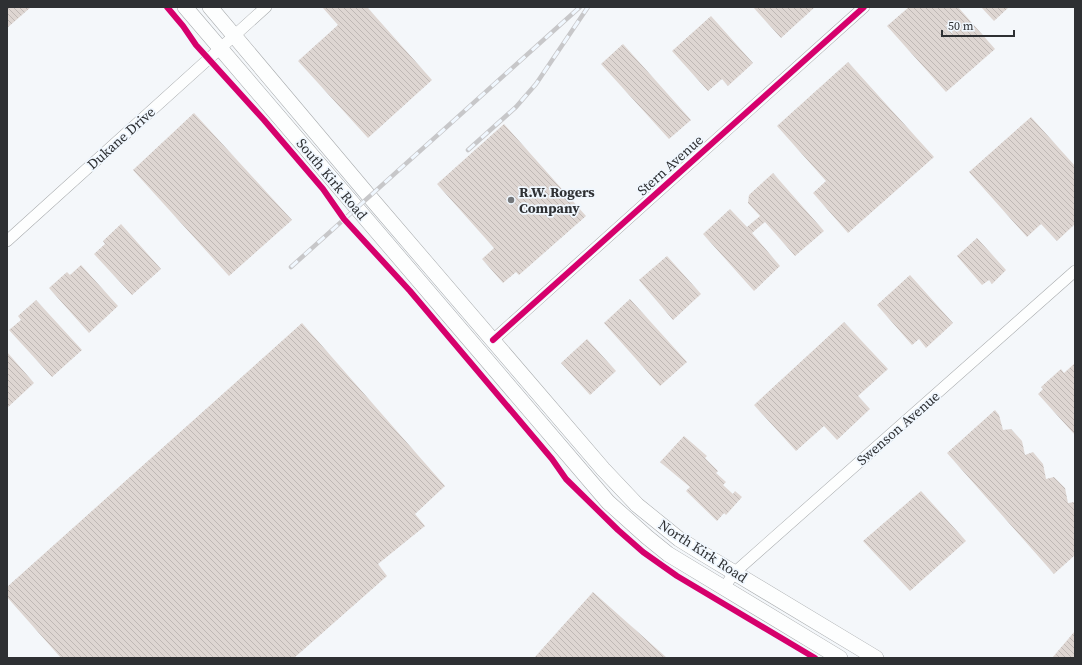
<svg xmlns="http://www.w3.org/2000/svg" width="1082" height="665" font-family="'Source Serif 4',serif">
<defs>
<pattern id="building-back-hatch" width="6" height="6" patternUnits="userSpaceOnUse"><rect width="6" height="6" fill="#ded6d2"/><path d="M-1 5l2 2M0 0l6 6M5-1l2 2" fill="none" stroke="#bfb8b5"/></pattern>
</defs>
<rect width="100%" height="100%" fill="#f4f7fa"/>
<g fill="url(#building-back-hatch)">
<polygon points="7,7 31,7 7,28"/>
<polygon points="325,7 367,7 432,80 368,138 298,61 338,25 323,8"/>
<polygon points="753,7 815,7 781,38"/>
<polygon points="909,7 958,7 995,49 946,92 887,26"/>
<polygon points="981,7 1009,7 994,21"/>
<polygon points="711,16 753,63 728,86 722,79 708,91 672,51"/>
<polygon points="623,44 691,120 669,139 601,64"/>
<polygon points="848,62 934,157 848,233 813,193 826,181 777,126"/>
<polygon points="194,113 292,220 229,276 133,170"/>
<polygon points="1031,117 1075,166 1075,224 1057,241 1041,224 1027,237 969,172"/>
<polygon points="504,124 586,216 519,275 516,272 503,283 482,259 494,248 437,184"/>
<polygon points="773,173 824,231 795,256 765,222 752,233 780,266 754,291 703,234 730,209 747,227 760,216 748,203 749,195"/>
<polygon points="121,224 161,269 132,295 94,254 105,244 103,241"/>
<polygon points="977,238 1006,270 992,284 989,280 982,285 957,256"/>
<polygon points="667,256 701,294 673,320 639,280"/>
<polygon points="81,265 118,306 89,333 49,288 67,272 70,275"/>
<polygon points="910,275 953,323 926,348 919,339 912,345 877,305"/>
<polygon points="630,299 687,362 660,386 604,323"/>
<polygon points="36,300 82,350 52,377 9,330 21,320 18,316"/>
<polygon points="844,322 888,369 858,396 870,409 837,440 824,426 796,451 754,405"/>
<polygon points="302,323 445,486 415,514 425,526 378,564 387,576 294,658 61,658 7,597 7,587"/>
<polygon points="587,339 616,371 590,395 561,363"/>
<polygon points="7,352 34,383 7,408"/>
<polygon points="1075,363 1075,435 1038,394 1043,389 1041,387 1061,369 1064,373"/>
<polygon points="995,410 999,415 1003,430 1011,429 1022,441 1025,455 1033,452 1043,464 1046,479 1054,477 1065,488 1068,503 1075,502 1075,555 1054,574 947,453"/>
<polygon points="684,436 707,456 705,458 718,471 716,473 726,482 723,485 733,494 735,491 742,497 726,515 724,513 717,521 686,491 690,487 660,462"/>
<polygon points="921,491 966,541 910,591 863,541"/>
<polygon points="593,592 667,658 534,658"/>
<polygon points="1075,631 1075,658 1052,658"/>
</g>
<g fill="none" stroke-linecap="round" stroke-linejoin="round">
<g stroke="#a8abad" stroke-width="12">
<g id="minor">
<polyline points="7,241 266,7"/>
<polyline points="493,340 864,7"/>
<polyline points="724,588 734,573 1075,271"/>
</g>
</g>
<g stroke="#a8abad" stroke-width="16">
<g id="secondary">
<polyline points="185,7 608,502 647,537 668,554 840,658"/>
<polyline points="210,7 369,196 603,469 637,505 679,539 700,552 876,658"/>
</g>
</g>
<use href="#minor" stroke="#fdfefe" stroke-width="11"/>
<use href="#secondary" stroke="#fdfefe" stroke-width="15"/>
<g stroke="#c7c7c9" stroke-width="4.5">
<g id="rail">
<polyline points="468,150 516,107 536,84 588,7"/>
<polyline points="291,267 580,7"/>
</g>
</g>
<use href="#rail" stroke="#f0f7fe" stroke-width="3" stroke-dasharray="9" stroke-linecap="butt"/>
<g stroke="#f0f7fe" stroke-width="8">
<g id="cycleway">
<polyline points="167,7 183,26 196,45 264,120 323,189 344,219 410,291 552,459 566,479 618,530 643,552 677,576 815,658"/>
<polyline points="493,340 864,7"/>
</g>
</g>
<use href="#cycleway" stroke="#d6006c" stroke-width="6"/>
</g>
<circle fill="#737679" stroke="#f0f7fe" stroke-width="1.5" cx="511" cy="200" r="4"/>
<g text-anchor="middle" stroke-width="3.5" stroke-linejoin="round" paint-order="stroke">
<g font-size="14" fill="#2e3033" stroke="#f0f7fe">
<text transform="translate(121 138) rotate(-42)" y="5">Dukane Drive</text>
<text transform="translate(670 165) rotate(-42)" y="5">Stern Avenue</text>
<text transform="translate(332 179) rotate(50)" y="5">South Kirk Road</text>
<text transform="translate(898 428) rotate(-41)" y="5">Swenson Avenue</text>
<text transform="translate(703 551) rotate(33)" y="5">North Kirk Road</text>
</g>
<g font-size="14" font-weight="bold" fill="#2e3033" stroke="#f0f7fe" text-anchor="start">
<text x="519" y="197">R.W. Rogers<tspan x="519" dy="16">Company</tspan></text>
</g>
</g>
<rect width="1082" height="665" fill="none" stroke="#2e3033" stroke-width="16"/>
<path d="M942 30v6h72v-6" fill="none" stroke="#2e3033" stroke-width="2"/>
<text x="948" y="30" font-size="12" fill="#2e3033" stroke="#f0f7fe" stroke-width="3" paint-order="stroke">50 m</text>
</svg>
